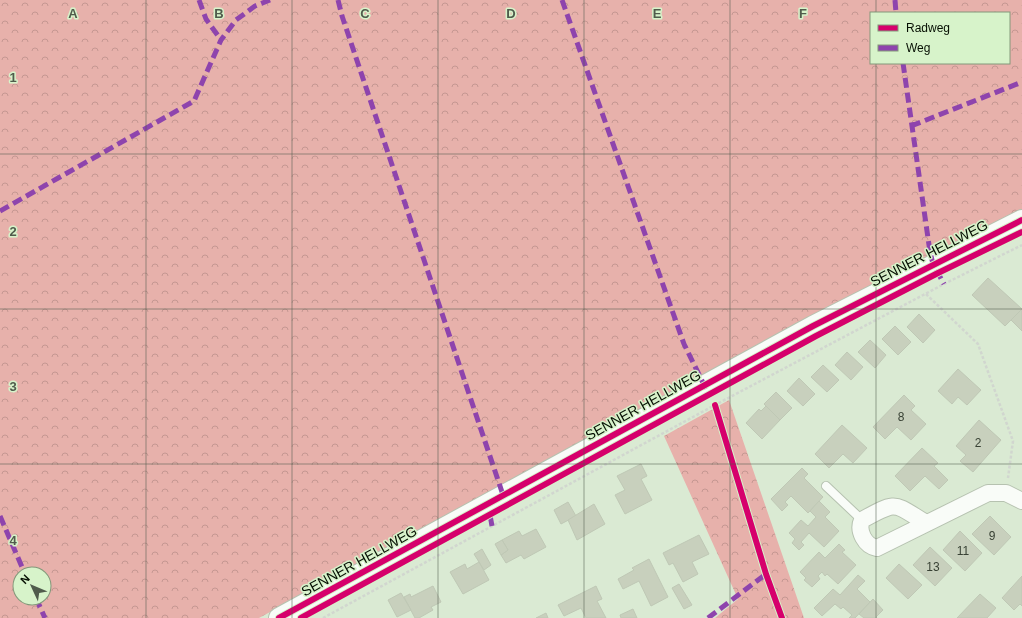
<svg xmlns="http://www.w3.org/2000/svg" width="1022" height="618" font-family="Helvetica,sans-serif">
<defs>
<pattern id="forest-crowns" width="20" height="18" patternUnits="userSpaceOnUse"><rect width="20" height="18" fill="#e7b1ab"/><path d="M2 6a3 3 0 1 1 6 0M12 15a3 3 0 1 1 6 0" fill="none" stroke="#c59792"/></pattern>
</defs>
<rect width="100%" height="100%" fill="#daead3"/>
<g fill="url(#forest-crowns)" fill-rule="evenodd">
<path d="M 0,0 L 1022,0 L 1022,210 L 941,249 L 259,618 L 0,618 ZM 871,13 L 1009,13 L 1009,63 L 871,63 ZM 20,574 L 44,574 L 44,598 L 20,598 Z"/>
<polygon points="729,400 804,618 715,618 738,599 664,436"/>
</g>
<g fill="#c8d0bd" stroke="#bfc8b5">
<polygon points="988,278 1022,309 1005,326 972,295"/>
<polygon points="1022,309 1022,331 1011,320"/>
<polygon points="919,314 935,330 923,343 907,327"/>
<polygon points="895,326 911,342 898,355 882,339"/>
<polygon points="870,340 886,355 875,368 858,352"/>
<polygon points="847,352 863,367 851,380 835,365"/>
<polygon points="823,365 839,380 827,392 811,377"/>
<polygon points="958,369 981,390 967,405 958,397 952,404 938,391"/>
<polygon points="799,378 815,394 803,406 787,391"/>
<polygon points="776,392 792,408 780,420 764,404"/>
<polygon points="904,395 915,406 911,410 926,424 911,440 897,427 885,439 873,427"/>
<polygon points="766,406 780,420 762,439 746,423 759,409 761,411"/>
<polygon points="979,420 1001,440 973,472 960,461 966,455 956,446"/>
<polygon points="842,425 867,448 853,463 843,454 829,468 815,454"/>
<polygon points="922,448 938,463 934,466 948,480 939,489 925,476 910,491 895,476"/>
<polygon points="641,464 647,476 641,479 652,500 625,514 615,495 625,490 617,476"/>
<polygon points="802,468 808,474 804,478 823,497 808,513 791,496 785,502 788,505 782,511 771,499"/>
<polygon points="819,501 830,512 825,517 839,531 824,547 809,533 801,542 804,545 799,550 792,543 795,539 789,533 801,520 808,526 816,517 810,511"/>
<polygon points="568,502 576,516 561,524 554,510"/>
<polygon points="594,504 605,524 577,540 568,520"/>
<polygon points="990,516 1011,537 994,555 972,534"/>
<polygon points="536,529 546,547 524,559 521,555 506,563 501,555 508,550 502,540 519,531 522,536"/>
<polygon points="960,531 982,553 965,571 943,550"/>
<polygon points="699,535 709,554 692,562 698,574 683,582 673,563 669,565 663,553"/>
<polygon points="502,540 508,550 501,555 495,544"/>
<polygon points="839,544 845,550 842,552 856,565 838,584 827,574 825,576 822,572 818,576 820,579 812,587 804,580 806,578 800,572 819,552 825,558"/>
<polygon points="930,547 952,568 935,586 913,565"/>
<polygon points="482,549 491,565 484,570 474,554"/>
<polygon points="649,559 668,597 651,606 639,581 623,589 618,579 634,570 632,568"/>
<polygon points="479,562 489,580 463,594 450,572 465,564 467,569"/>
<polygon points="899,564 922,585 908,599 886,578"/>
<polygon points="858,575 865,581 857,589 870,602 855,618 849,618 852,615 843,607 841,609 835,604 822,616 814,608 833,589 840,595"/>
<polygon points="1022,576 1022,606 1020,604 1014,610 1002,598"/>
<polygon points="679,584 692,605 684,609 672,588"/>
<polygon points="433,586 441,602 431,607 433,610 419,618 415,618 404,597 410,594 411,597"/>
<polygon points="596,586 602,599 597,601 606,618 586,618 581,608 564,616 558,605"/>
<polygon points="401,593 411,610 397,617 388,600"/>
<polygon points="980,594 996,608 987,618 957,618"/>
<polygon points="873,599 883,610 876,617 877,618 864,618 859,614"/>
<polygon points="633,609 637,618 621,618 620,615"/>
<polygon points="546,613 548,618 536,618"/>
</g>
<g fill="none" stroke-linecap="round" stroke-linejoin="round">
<g stroke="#b6c2b0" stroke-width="10">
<polyline id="service" points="826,486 862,520"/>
</g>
<g stroke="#b6c2b0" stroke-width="18">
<path id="minor" d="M 926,523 C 893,503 898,500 862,520 C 857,531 865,546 877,548 L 988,493 L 1006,493 L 1022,501"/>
</g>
<g stroke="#b6c2b0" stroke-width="22">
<polyline id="tertiary" points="279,618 813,326 1022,220"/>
</g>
<g stroke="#d1d6cf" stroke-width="2.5" stroke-dasharray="3 2" stroke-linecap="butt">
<polyline points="926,294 978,344 1013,441 1008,478"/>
<polyline points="323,618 715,405 944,284 1022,245"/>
</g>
<use href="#service" stroke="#f9fcf8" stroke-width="8"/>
<use href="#minor" stroke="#f9fcf8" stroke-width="16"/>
<use href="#tertiary" stroke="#f9fcf8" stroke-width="20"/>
<g stroke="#8e44ad" stroke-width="5" stroke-dasharray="10 5" stroke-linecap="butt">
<polyline points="199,0 206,19 221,40"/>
<polyline points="338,0 342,16 503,495 501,498"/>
<polyline points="562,0 684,344 706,389"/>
<polyline points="895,0 896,13"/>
<polyline points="903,63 930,252 933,264 944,284"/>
<polyline points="911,126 1022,82"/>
<polyline points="0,211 194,101 221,40 236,20 255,6 270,0"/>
<polyline points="0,516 25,574"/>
<polyline points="492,526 490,515 492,512"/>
<polyline points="36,598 45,618"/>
<polyline points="708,618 766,574"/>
</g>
<g stroke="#d7f3ca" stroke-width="8">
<g id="cycleway">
<polyline points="715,405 766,574 782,618"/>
<polyline points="279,618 813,326 1022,220"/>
<polyline points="301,618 816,336 938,273 1022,232"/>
</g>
</g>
<use href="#cycleway" stroke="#d6006c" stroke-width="6"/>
</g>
<path fill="none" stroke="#505c4c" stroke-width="1" stroke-opacity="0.55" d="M 146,0 L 146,618M 292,0 L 292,618M 438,0 L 438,618M 584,0 L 584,618M 730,0 L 730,618M 876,0 L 876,13M 876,63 L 876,618M 0,154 L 1022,154M 0,309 L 1022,309M 0,464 L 1022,464"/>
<g text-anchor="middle" stroke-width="3" stroke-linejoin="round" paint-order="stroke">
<g font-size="12" fill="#384134">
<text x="901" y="421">8</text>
<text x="978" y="447">2</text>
<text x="992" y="540">9</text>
<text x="963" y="555">11</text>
<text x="933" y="571">13</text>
</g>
<g font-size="14" fill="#060f03" stroke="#d7f3ca">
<text transform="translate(929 253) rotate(-27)" y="5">SENNER HELLWEG</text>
<text transform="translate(643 405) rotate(-29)" y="5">SENNER HELLWEG</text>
<text transform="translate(359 561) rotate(-29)" y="5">SENNER HELLWEG</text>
</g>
</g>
<g font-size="13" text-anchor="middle" font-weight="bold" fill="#505c4c" stroke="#d7f3ca" stroke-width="3" stroke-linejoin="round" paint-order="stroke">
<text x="73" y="18">A</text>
<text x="219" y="18">B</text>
<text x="365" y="18">C</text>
<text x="511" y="18">D</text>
<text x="657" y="18">E</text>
<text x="803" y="18">F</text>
<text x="13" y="82">1</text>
<text x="13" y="236">2</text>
<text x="13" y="391">3</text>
<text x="13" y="545">4</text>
</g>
<rect x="870" y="12" width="140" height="52" fill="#d7f3ca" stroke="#83987a"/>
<rect x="878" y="25" width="20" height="6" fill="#d6006c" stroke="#83987a"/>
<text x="906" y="32" font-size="12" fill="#060f03">Radweg</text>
<rect x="878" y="45" width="20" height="6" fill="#8e44ad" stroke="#83987a"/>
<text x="906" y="52" font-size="12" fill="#060f03">Weg</text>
<g transform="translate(32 586) rotate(314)"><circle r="19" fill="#d7f3ca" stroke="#83987a"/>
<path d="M0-3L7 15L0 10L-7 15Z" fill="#505c4c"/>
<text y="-6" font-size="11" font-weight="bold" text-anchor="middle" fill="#060f03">N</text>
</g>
</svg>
